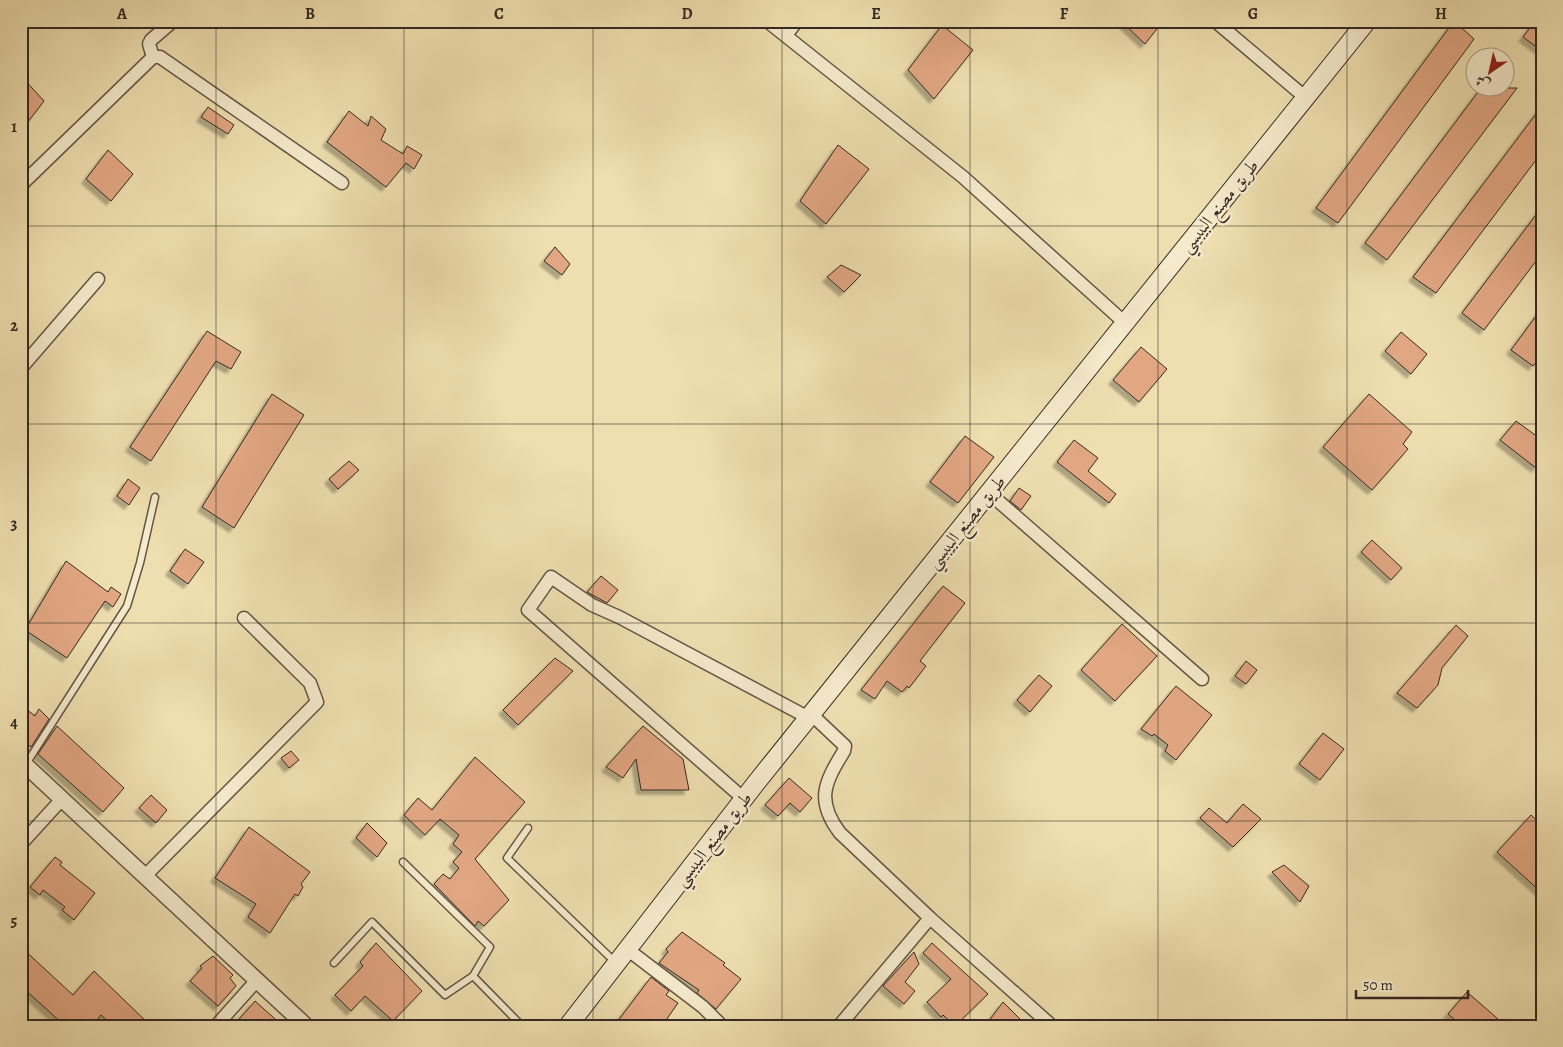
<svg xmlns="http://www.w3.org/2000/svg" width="1563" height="1047" font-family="Alegreya,Amiri,serif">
<defs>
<filter id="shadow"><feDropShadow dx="-4.5" dy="4.5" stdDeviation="1" flood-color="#0004"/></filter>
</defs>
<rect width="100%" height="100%" fill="#efdfb0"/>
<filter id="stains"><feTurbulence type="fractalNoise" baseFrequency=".004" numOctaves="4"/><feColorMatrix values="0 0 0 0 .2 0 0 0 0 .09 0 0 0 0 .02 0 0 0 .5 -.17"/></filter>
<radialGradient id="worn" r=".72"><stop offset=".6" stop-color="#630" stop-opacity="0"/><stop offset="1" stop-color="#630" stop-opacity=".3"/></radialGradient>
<g fill="#e1a783" stroke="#352923" filter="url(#shadow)">
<polygon points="1121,21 1163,21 1145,44"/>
<polygon points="1454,21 1474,39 1338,223 1316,208"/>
<polygon points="1535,21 1542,21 1542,51 1523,37"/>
<polygon points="942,25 973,50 934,99 908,70"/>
<polygon points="21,76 44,101 21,131"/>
<polygon points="1481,88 1517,88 1387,260 1365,243"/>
<polygon points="1542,106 1542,152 1436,293 1413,277"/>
<polygon points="208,107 234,125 228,134 201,117"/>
<polygon points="349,111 368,126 371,116 386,129 381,140 403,154 407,146 422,155 414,169 406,163 386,187 327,142"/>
<polygon points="838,145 869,169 826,224 800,201"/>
<polygon points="108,150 133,174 111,201 86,179"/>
<polygon points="1542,207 1542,253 1484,330 1462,313"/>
<polygon points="555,247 570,264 562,275 544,261"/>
<polygon points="841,265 861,275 844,292 827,277"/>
<polygon points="1542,308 1542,355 1533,366 1511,350"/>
<polygon points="207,331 241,352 231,369 216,361 151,461 130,447"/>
<polygon points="1401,332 1427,354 1411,374 1385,351"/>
<polygon points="1141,347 1167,369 1139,402 1113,380"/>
<polygon points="272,394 304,415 234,528 202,507"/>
<polygon points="1369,394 1412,432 1403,444 1408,449 1372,490 1323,447"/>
<polygon points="1516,421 1542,440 1542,460 1536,468 1500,440"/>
<polygon points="965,436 994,457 958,503 930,482"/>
<polygon points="1074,440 1098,458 1088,471 1116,494 1109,503 1057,462"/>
<polygon points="349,461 359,470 338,489 329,479"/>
<polygon points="128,479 140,488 129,505 117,496"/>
<polygon points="1019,488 1031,496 1021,510 1010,501"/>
<polygon points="1372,540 1402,568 1391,580 1361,552"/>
<polygon points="185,549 204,562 188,584 170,571"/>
<polygon points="66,561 108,592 111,587 121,594 113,607 105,601 67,658 25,630"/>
<polygon points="601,576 618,590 607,603 587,592"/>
<polygon points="943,586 965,603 920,661 926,666 909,688 907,686 902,692 887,681 875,699 861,690"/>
<polygon points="1122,624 1157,656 1115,701 1081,670"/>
<polygon points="1456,625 1468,636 1442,668 1438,685 1417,708 1397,693"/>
<polygon points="555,658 573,671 518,725 503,710"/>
<polygon points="1246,661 1257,670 1246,684 1235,676"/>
<polygon points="1039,675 1052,686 1030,712 1017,700"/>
<polygon points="1176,686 1212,715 1176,760 1165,751 1168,745 1154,734 1152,736 1141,729"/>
<polygon points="21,705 35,716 39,709 49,719 31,747 21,738"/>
<polygon points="57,726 124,788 103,812 38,754"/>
<polygon points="643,726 683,759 689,790 641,790 636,759 623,778 606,767"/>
<polygon points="1323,733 1344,749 1320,780 1299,764"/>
<polygon points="291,751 299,760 289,768 281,758"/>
<polygon points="475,757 525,802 475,859 509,900 484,926 478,921 475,926 434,884 443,874 450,879 459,868 453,862 462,852 453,844 459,835 440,819 425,835 404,815 418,798 432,810"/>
<polygon points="789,778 812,798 800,812 790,803 778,816 765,805"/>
<polygon points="151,795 167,810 156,823 139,808"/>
<polygon points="1243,804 1261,819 1233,847 1200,818 1209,808 1227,823"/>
<polygon points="1531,815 1542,825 1542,893 1497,852"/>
<polygon points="367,823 387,843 377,857 356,838"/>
<polygon points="249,827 310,872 301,884 303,887 298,896 295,894 270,933 248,917 256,904 215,878"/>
<polygon points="55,857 62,862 60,865 95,893 74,920 62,910 65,907 43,890 40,895 30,887"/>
<polygon points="1284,865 1309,886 1300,902 1272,872"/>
<polygon points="682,932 725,963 723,965 741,979 716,1009 697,993 699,990 659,963 668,952 666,949"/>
<polygon points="376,943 422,991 393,1021 365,996 351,1011 335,995 363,966 360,962"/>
<polygon points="932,943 988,994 955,1026 943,1015 941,1017 927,1002 951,979 923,953"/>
<polygon points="21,947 73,995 94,971 151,1026 113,1026 101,1015 92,1026 65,1026 21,986"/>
<polygon points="914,952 919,964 905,982 915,991 904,1004 883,986"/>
<polygon points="213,956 233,975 230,978 236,986 218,1006 190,981 202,968 200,966"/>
<polygon points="651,977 669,991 666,995 678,1003 662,1026 614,1026"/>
<polygon points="1467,992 1506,1026 1462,1026 1448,1014"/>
<polygon points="255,1001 283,1026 233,1026"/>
<polygon points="1003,1002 1027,1026 985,1026"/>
</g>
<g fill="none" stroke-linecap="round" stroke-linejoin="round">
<g stroke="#645646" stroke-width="9">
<g id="service">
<polyline points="26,764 127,606 140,563 155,497"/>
<polyline points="528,828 507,858 615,962"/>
<polyline points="403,862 490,947 473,976"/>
<polyline points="334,963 372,922 445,995 473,976 522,1026"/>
</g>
</g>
<g stroke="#645646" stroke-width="15">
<g id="minor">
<polyline points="767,21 963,177 1125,323"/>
<polyline points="1215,21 1306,98"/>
<polyline points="786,35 797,21"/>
<polyline points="153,57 149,44 151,40 173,21"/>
<polyline points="21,185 153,57 160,57 342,183"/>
<polyline points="21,368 98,279"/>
<polyline points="989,493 1202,679"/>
<path d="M 811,714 L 845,746 L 844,751 C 825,782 815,800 840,833 L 930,918 L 1052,1026"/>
<polyline points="744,799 528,610 551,577 592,605 619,617 809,718"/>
<polyline points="21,844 62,799"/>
<polyline points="145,876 317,702 310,683 244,618"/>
<polyline points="627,949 703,1007 722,1026"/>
<polyline points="216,1026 257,980"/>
<polyline points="839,1026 930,918"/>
</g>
</g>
<g stroke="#645646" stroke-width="18">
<polyline id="tertiary" points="21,761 306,1026"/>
</g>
<g stroke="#352923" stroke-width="20">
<polyline id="secondary" points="568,1026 756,783 1367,21"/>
</g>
<use href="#service" stroke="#f5eacc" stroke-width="6"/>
<use href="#minor" stroke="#f5eacc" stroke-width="12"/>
<use href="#tertiary" stroke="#f5eacc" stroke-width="15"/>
<use href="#secondary" stroke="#f5eacc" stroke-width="18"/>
</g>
<path fill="none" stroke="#352923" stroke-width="1" stroke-opacity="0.55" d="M 216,21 L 216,1026M 404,21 L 404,1026M 593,21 L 593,1026M 782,21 L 782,1026M 970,21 L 970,1026M 1158,21 L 1158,1026M 1347,21 L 1347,1026M 21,226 L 1542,226M 21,424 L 1542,424M 21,623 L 1542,623M 21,821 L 1542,821"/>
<g text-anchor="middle" stroke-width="5" stroke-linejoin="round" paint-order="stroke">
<g font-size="18" fill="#352923" stroke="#f5eacc">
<text transform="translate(1219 206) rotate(-51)" y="6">طريق مصنع البيبسي</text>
<text transform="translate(966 522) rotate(-51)" y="6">طريق مصنع البيبسي</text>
<text transform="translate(713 839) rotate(-52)" y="6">طريق مصنع البيبسي</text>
</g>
</g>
<rect width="1563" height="1047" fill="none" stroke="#efdfb0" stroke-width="55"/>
<g transform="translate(1490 72) rotate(214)"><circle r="24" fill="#f5eacc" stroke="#a89d88"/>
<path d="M0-4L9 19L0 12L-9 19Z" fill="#8f2418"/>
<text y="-8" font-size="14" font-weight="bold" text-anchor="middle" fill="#352923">ش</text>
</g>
<path d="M1356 990v8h112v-8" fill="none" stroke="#352923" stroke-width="2.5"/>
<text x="1363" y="990" font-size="15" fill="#352923" stroke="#f5eacc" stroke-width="4" paint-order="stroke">50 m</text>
<rect x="28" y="28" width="1508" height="992" fill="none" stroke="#352923" stroke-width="2"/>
<g font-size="16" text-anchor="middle" font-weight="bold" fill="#352923">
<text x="122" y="19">A</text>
<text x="310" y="19">B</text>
<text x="499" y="19">C</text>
<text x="687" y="19">D</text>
<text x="876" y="19">E</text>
<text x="1064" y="19">F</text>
<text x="1253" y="19">G</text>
<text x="1441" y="19">H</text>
<text x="14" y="132">1</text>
<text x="14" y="331">2</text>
<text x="14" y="529">3</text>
<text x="14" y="728">4</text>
<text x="14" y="926">5</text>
</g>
<rect width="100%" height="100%" filter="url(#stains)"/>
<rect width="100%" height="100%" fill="url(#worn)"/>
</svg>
